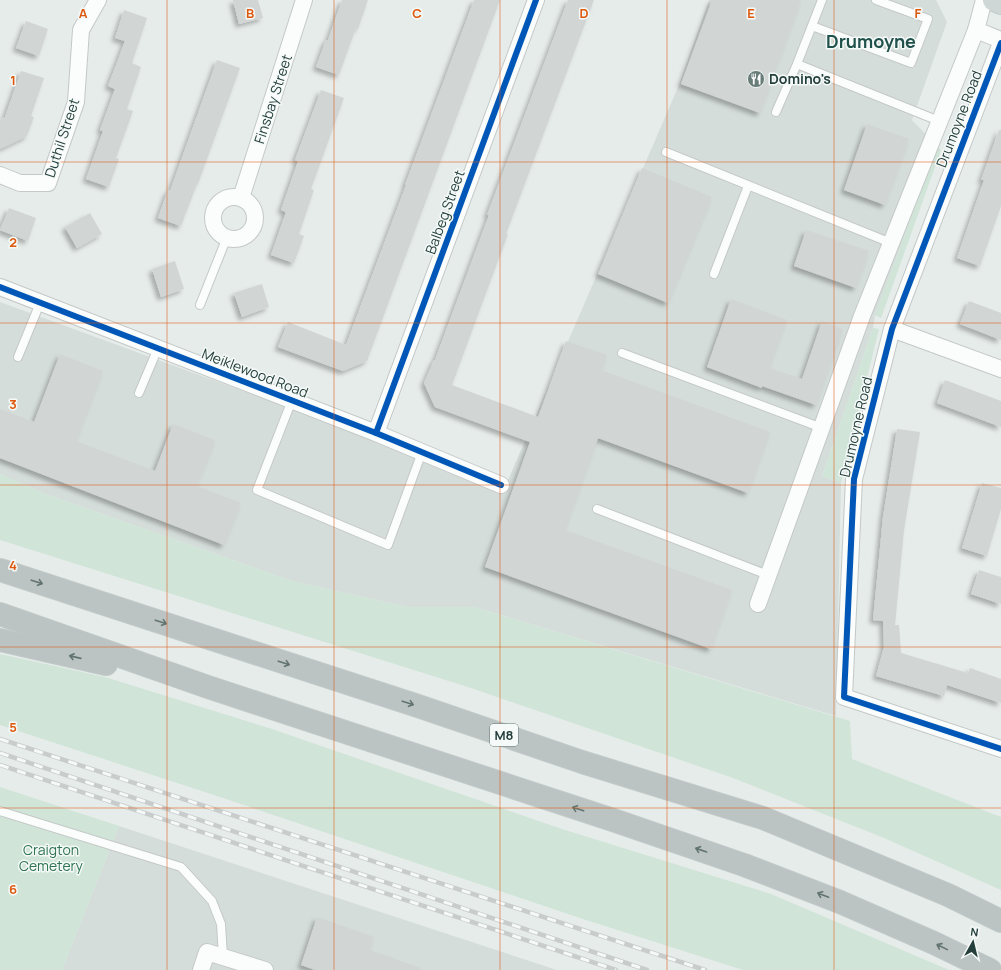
<svg xmlns="http://www.w3.org/2000/svg" width="1001" height="970" font-family="Manrope,sans-serif">
<defs>
<filter id="shadow"><feDropShadow dx="-3.5" dy="3.5" stdDeviation="2" flood-color="#0004"/></filter>
</defs>
<rect width="100%" height="100%" fill="#e6ecea"/>
<g fill="#d5ddda">
<polygon points="709,0 936,0 947,22 912,120 941,150 937,148 875,315 873,328 822,476 841,483 836,716 474,607 407,607 292,581 43,493 0,474 0,302 505,487 679,85"/>
<polygon points="119,826 557,970 62,970"/>
</g>
<g fill="#d0e4d8">
<polygon points="937,148 941,150 881,318 875,315"/>
<polygon points="873,328 879,329 841,483 822,476"/>
<polygon points="0,474 43,493 292,581 407,607 474,607 850,721 852,759 1001,817 1001,890 884,838 733,778 471,688 0,540"/>
<polygon points="0,654 105,677 272,729 562,829 771,894 949,970 743,970 583,919 223,798 0,725"/>
<polygon points="0,787 119,826 62,970 0,970"/>
</g>
<g fill="#d1d5d4" filter="url(#shadow)">
<polygon points="233,0 258,0 263,18 239,24"/>
<polygon points="342,0 368,0 358,29 356,28 339,75 316,67 326,40 328,40"/>
<polygon points="474,0 500,0 367,361 343,371 278,347 288,322 346,345 406,185 405,185"/>
<polygon points="568,0 594,0 506,234 508,234 452,385 538,417 566,341 607,355 601,370 770,432 748,493 598,438 565,530 732,590 711,649 485,567 530,442 435,407 424,383 434,360 435,360 489,215 487,215"/>
<polygon points="712,0 801,0 760,113 681,84"/>
<polygon points="124,10 147,18 132,63 141,67 127,109 133,111 116,158 119,159 109,187 86,179 103,131 100,130 115,89 108,86 125,41 115,38"/>
<polygon points="26,21 48,29 39,56 16,48"/>
<polygon points="217,60 240,68 198,184 197,184 181,226 158,218 168,190 170,191"/>
<polygon points="21,71 44,78 31,116 34,117 27,136 0,149 0,120 5,117"/>
<polygon points="321,90 344,98 311,189 314,190 299,234 304,236 294,263 271,255 286,212 281,210 298,161 295,160"/>
<polygon points="867,124 909,139 885,205 844,190"/>
<polygon points="999,130 1001,130 1001,206 980,266 957,258 984,180 981,180"/>
<polygon points="642,168 712,197 668,303 598,274"/>
<polygon points="9,208 36,218 28,241 0,230"/>
<polygon points="90,213 102,234 77,248 65,227"/>
<polygon points="806,230 869,251 856,288 794,266"/>
<polygon points="175,261 184,289 161,297 152,269"/>
<polygon points="262,284 269,307 242,317 234,293"/>
<polygon points="731,299 787,320 769,368 802,379 822,321 843,329 816,405 762,386 762,388 707,367"/>
<polygon points="969,301 1001,313 1001,340 960,324"/>
<polygon points="60,354 103,371 76,441 155,471 173,424 215,440 197,486 241,503 224,545 0,458 0,409 34,422"/>
<polygon points="945,380 1001,401 1001,427 937,403"/>
<polygon points="897,429 920,432 904,530 895,625 899,625 901,653 968,673 970,668 1001,679 1001,703 947,685 944,696 876,676 884,647 883,621 873,620 883,517"/>
<polygon points="982,483 1001,488 1001,509 987,556 962,548"/>
<polygon points="979,570 1001,577 1001,604 971,594"/>
<polygon points="317,917 374,937 370,950 421,968 420,970 315,970 301,965"/>
</g>
<g fill="none" stroke-linecap="round" stroke-linejoin="round">
<g stroke="#c3c9c7" stroke-width="10">
<g id="service">
<polyline points="822,0 797,64 939,121"/>
<polyline points="812,26 911,63 928,19 876,0"/>
<polyline points="776,112 797,64"/>
<polyline points="666,152 891,243"/>
<polyline points="714,274 748,186"/>
<polyline points="200,305 227,237"/>
<polyline points="622,353 822,428"/>
<polyline points="18,357 40,303"/>
<polyline points="139,393 158,348"/>
<polyline points="292,400 257,490 388,545 422,452"/>
<polyline points="597,509 768,575"/>
<polyline points="0,811 181,867 212,901 221,924 223,957"/>
</g>
</g>
<g stroke="#c3c9c7" stroke-width="18">
<g id="minor">
<polyline points="976,30 1001,40"/>
<polyline points="1001,43 892,329 854,479 844,697 1001,749"/>
<polyline points="0,175 20,183 48,183 76,102 81,30 98,0"/>
<circle cx="234" cy="218" r="21"/>
<polyline points="241,198 304,0"/>
<polyline points="0,287 376,433 501,485"/>
<polyline points="892,329 1001,369"/>
<polyline points="376,433 536,0"/>
<polyline points="758,604 862,316 976,30 984,0"/>
<polyline points="201,970 207,952 265,970"/>
</g>
</g>
<g stroke="#c2cac9" stroke-width="24">
<polyline id="primary" points="994,0 1001,3"/>
</g>
<g stroke="#c2cac9" stroke-width="24">
<g id="motorway">
<polyline points="0,570 418,706 582,762 763,818 948,895 1001,921"/>
<polyline points="0,614 208,687 613,820 744,865 840,902 934,943 990,970"/>
<polyline points="0,640 106,664"/>
</g>
</g>
<use href="#service" stroke="#fbfcfc" stroke-width="8"/>
<use href="#minor" stroke="#fbfcfc" stroke-width="16"/>
<use href="#primary" stroke="#ced7d5" stroke-width="22"/>
<use href="#motorway" stroke="#bcc3c3" stroke-width="22"/>
<g stroke="#c8cccb" stroke-width="4.5">
<g id="rail">
<polyline points="0,739 705,970"/>
<polyline points="0,753 647,970"/>
<polyline points="0,765 616,970"/>
</g>
</g>
<use href="#rail" stroke="#f5faf8" stroke-width="3" stroke-dasharray="9" stroke-linecap="butt"/>
<g stroke="#f5faf8" stroke-width="8">
<g id="cycleway">
<polyline points="1001,43 892,329 854,479 844,697 1001,749"/>
<polyline points="0,287 376,433 501,485"/>
<polyline points="376,433 536,0"/>
</g>
</g>
<use href="#cycleway" stroke="#0057b8" stroke-width="6"/>
</g>
<defs><path id="oneway-shaft" d="M-6 0H5M1.5-3L5.5 0L1.5 3" fill="none" stroke-width="1.6" stroke-linecap="round" stroke-linejoin="round"/></defs>
<g stroke="#617471">
<use href="#oneway-shaft" transform="translate(37 582) rotate(18)"/>
<use href="#oneway-shaft" transform="translate(161 622) rotate(18)"/>
<use href="#oneway-shaft" transform="translate(75 657) rotate(-167)"/>
<use href="#oneway-shaft" transform="translate(284 663) rotate(18)"/>
<use href="#oneway-shaft" transform="translate(408 703) rotate(18)"/>
<use href="#oneway-shaft" transform="translate(578 809) rotate(-162)"/>
<use href="#oneway-shaft" transform="translate(701 850) rotate(-161)"/>
<use href="#oneway-shaft" transform="translate(823 895) rotate(-159)"/>
<use href="#oneway-shaft" transform="translate(942 947) rotate(-154)"/>
</g>
<path fill="none" stroke="#de580e" stroke-width="1" stroke-opacity="0.55" d="M 167,0 L 167,970M 334,0 L 334,970M 500,0 L 500,970M 667,0 L 667,970M 834,0 L 834,970M 0,162 L 1001,162M 0,323 L 1001,323M 0,485 L 1001,485M 0,647 L 1001,647M 0,808 L 1001,808"/>
<defs>
<g id="restaurant-disc" transform="scale(0.9)"><circle r="9.5" fill="#687c78" stroke="#f5faf8"/><path d="M-5-6h1v4h1v-4h1v4h1v-4h1v5L-1.5 .5V6h-2V.5L-5-1ZM5-6V6H3V1.5H1.5Q1.5-4 5-6Z" fill="#fff"/></g>
</defs>
<g fill-rule="evenodd">
<use href="#restaurant-disc" x="756" y="79"/>
</g>
<g text-anchor="middle" stroke-width="3" stroke-linejoin="round" paint-order="stroke">
<rect fill="#f5faf8" stroke="#637774" stroke-width="1" x="490" y="724" width="28" height="22" rx="3"/>
<g font-size="13" font-weight="bold" fill="#243f3b">
<text x="504" y="740">M8</text>
</g>
<g font-size="14" font-weight="bold" fill="#243f3b" stroke="#f5faf8" text-anchor="start">
<text x="769" y="84">Domino's</text>
</g>
<g font-size="14" fill="#243f3b" stroke="#f5faf8">
<text transform="translate(273 99) rotate(-72)" y="5">Finsbay Street</text>
<text transform="translate(959 119) rotate(-69)" y="5">Drumoyne Road</text>
<text transform="translate(62 138) rotate(-72)" y="5">Duthil Street</text>
<text transform="translate(445 212) rotate(-70)" y="5">Balbeg Street</text>
<text transform="translate(255 373) rotate(21)" y="5">Meiklewood Road</text>
<text transform="translate(856 427) rotate(-77)" y="5">Drumoyne Road</text>
</g>
<g font-size="14" fill="#2f7552" stroke="#f5faf8">
<text x="51" y="855">Craigton<tspan x="51" dy="16">Cemetery</tspan></text>
</g>
<g font-size="18" font-weight="bold" fill="#20514b" stroke="#f5faf8">
<text x="871" y="48">Drumoyne</text>
</g>
</g>
<g font-size="13" text-anchor="middle" font-weight="bold" fill="#de580e" stroke="#f5faf8" stroke-width="3" stroke-linejoin="round" paint-order="stroke">
<text x="83" y="18">A</text>
<text x="250" y="18">B</text>
<text x="417" y="18">C</text>
<text x="584" y="18">D</text>
<text x="751" y="18">E</text>
<text x="918" y="18">F</text>
<text x="13" y="85">1</text>
<text x="13" y="247">2</text>
<text x="13" y="409">3</text>
<text x="13" y="570">4</text>
<text x="13" y="732">5</text>
<text x="13" y="894">6</text>
</g>
<g transform="translate(973 942) rotate(8)" stroke="#f5faf8" stroke-width="3" paint-order="stroke">
<path d="M0-3L7 15L0 10L-7 15Z" fill="#243f3b"/>
<text y="-6" font-size="11" font-weight="bold" text-anchor="middle" fill="#243f3b">N</text>
</g>
</svg>
